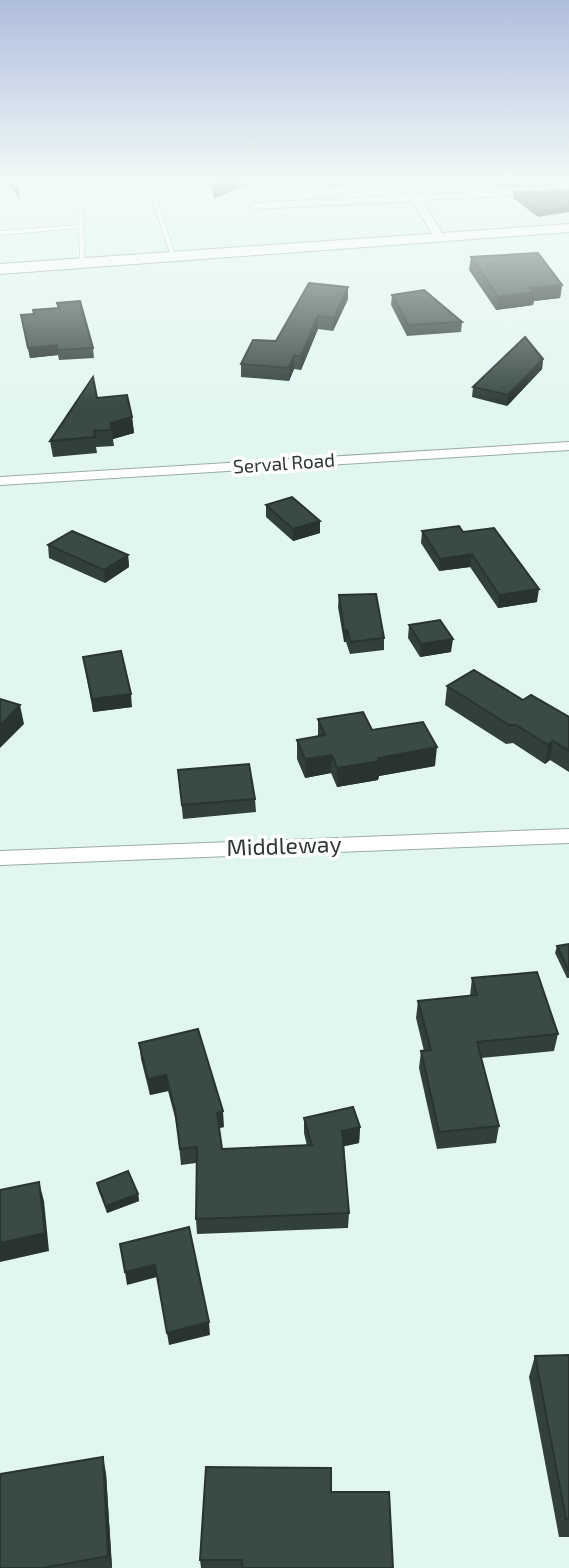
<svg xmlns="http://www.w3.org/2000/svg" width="569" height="1568" font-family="'Exo 2',sans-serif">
<rect width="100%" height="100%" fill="#e2f6f0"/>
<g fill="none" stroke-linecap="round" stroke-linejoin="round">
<g stroke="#9aaca7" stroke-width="1">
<g id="service">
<polygon points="77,183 81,183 85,265 80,264 79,228 0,235 0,231 79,225"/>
<polygon points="147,183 152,183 176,258 171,257"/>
</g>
</g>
<g stroke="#9aaca7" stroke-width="2">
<g id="minor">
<polygon points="402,183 411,183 418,195 569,187 569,193 422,200 445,238 440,241 436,240 412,201 255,209 250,206 255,203 409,195"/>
<polygon points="569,442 569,450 0,485 0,477"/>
<polygon points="569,829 569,843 0,865 0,851"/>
</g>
</g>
<g stroke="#9aaca7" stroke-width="2">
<polygon id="secondary" points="569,224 569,232 0,274 0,264"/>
</g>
<use href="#service" fill="#fff" fill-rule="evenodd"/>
<use href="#minor" fill="#fff" fill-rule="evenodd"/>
<use href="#secondary" fill="#fff" fill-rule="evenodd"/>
</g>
<g fill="#32403c">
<polygon points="8,183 18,183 20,200"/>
<polygon points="494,183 569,183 569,185 500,188"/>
<polygon points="569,190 538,217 513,198 514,192"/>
<polygon points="471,257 562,285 560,298 534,301 533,305 496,310 469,270"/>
<polygon points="392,295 462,322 461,332 407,336 391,305"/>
<polygon points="348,299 333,331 318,329 301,370 294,369 289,381 241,377 241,364 276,341"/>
<polygon points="57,303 93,348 94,358 59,360 58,355 30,358 21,315 34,314 58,308"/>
<polygon points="543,359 542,369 507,406 472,397 473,387"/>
<polygon points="97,398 132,417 134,433 113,439 114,446 96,447 97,453 53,457 50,441"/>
<polygon points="266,505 320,533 293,541 266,517"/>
<polygon points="422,531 463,532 537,602 498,608 470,567 439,571 421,543"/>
<polygon points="48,545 128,555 129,567 105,583 49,558"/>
<polygon points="339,595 384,638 384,650 350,654 346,642 344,642 338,607"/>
<polygon points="409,625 451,652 420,657 408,638"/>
<polygon points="83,657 132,707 93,712"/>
<polygon points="447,686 523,700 569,717 569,772 550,760 545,764 513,743 506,744 445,705"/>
<polygon points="318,719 372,730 435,766 379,776 378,780 337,787 331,773 305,778 297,759 297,740 318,737"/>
<polygon points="178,770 255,799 256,812 183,819"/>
<polygon points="569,944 569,978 567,978 555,953 557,946"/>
<polygon points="472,978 558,1034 554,1051 481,1058 499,1126 496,1143 437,1149 419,1068 421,1051 424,1051 416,1018 418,1001 470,996"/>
<polygon points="139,1043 224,1127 219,1128 222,1149 307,1146 304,1133 304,1118 360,1127 359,1143 344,1146 349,1213 348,1228 197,1234 196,1219 196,1163 181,1165 177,1125 168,1091 150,1095 141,1059"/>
<polygon points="97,1183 138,1194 139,1201 107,1213 98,1189"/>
<polygon points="569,1355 569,1537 559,1537 529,1377 535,1356"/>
<polygon points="106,1473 112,1568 0,1568"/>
<polygon points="331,1492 393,1568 201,1568 200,1560"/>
</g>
<g fill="#293431">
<polygon points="237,183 251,183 214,199 214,193"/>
<polygon points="327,183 357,183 327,188"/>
<polygon points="569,207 569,212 538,217 539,211"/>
<polygon points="562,285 560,298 534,301 533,305 496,310 498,297 530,288"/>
<polygon points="348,287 348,299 333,331 334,318"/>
<polygon points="318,316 318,329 301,370 301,356"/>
<polygon points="57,345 58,355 30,358 28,348"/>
<polygon points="294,356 294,369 289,381 289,368"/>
<polygon points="543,359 542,369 507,406 508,395"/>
<polygon points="132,417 134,433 113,439 111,423"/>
<polygon points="320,521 320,533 293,541 293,529"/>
<polygon points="472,554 470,567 439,571 440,559"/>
<polygon points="128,555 129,567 105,583 104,570"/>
<polygon points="539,589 537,602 498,608 499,595"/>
<polygon points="347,630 346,642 344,642 344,631"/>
<polygon points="453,639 451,652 420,657 421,644"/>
<polygon points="131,694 132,707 93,712 92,699"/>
<polygon points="20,705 24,724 0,748 0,726"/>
<polygon points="553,741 550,760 545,764 548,745"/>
<polygon points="437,747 435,766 379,776 378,780 337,787 337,768 378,758"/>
<polygon points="332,755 331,773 305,778 305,759"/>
<polygon points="166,1075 168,1091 150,1095 148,1079"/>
<polygon points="223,1111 224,1127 218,1128 217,1113"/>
<polygon points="360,1127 359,1143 341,1147 342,1131"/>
<polygon points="39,1182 44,1201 49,1251 0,1262 0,1243"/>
<polygon points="138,1194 139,1201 107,1213 106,1206"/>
<polygon points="155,1265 157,1277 127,1285 125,1272"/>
<polygon points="209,1322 210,1335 169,1345 167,1333"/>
<polygon points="103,1457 106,1473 112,1568 108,1556"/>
</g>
<g fill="#3a4b46" stroke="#293431" stroke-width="2">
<polygon points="13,183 18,183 18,191"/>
<polygon points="212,183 237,183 214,193"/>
<polygon points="569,190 569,207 539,211 514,192"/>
<polygon points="538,253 562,285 530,288 535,292 498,297 471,257"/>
<polygon points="309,283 348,287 334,318 318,316 301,356 294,356 289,368 241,364 253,340 276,341"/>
<polygon points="424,290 462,322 408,325 392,295"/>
<polygon points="80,301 93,348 57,350 57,345 28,348 21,315 34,314 33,310 59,308 57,303"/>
<polygon points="525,337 543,359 508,395 473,387"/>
<polygon points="93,377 97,398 127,395 132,417 111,423 112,430 94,431 95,437 50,441"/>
<polygon points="292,497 320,521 293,529 266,505"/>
<polygon points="459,526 463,532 494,528 539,589 499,595 472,554 440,559 422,531"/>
<polygon points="72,531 128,555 104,570 48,545"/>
<polygon points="376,594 384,638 351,642 347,630 344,631 339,595"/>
<polygon points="440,620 453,639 421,644 409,625"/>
<polygon points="121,651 131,694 92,699 83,657"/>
<polygon points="474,670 523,700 531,695 569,717 569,751 553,741 548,745 516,725 509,725 447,686"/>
<polygon points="0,699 20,705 0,726"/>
<polygon points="363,712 372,730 423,722 437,747 378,758 380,761 337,768 332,755 305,759 297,740 325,735 318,719"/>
<polygon points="249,764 255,799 182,805 178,770"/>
<polygon points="569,944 569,971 557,946"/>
<polygon points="537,972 558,1034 477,1042 499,1126 439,1132 421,1051 431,1050 418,1001 477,995 472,978"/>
<polygon points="198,1029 223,1111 217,1113 222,1149 312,1145 304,1118 353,1107 360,1127 342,1131 349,1213 196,1219 197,1147 180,1149 175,1110 166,1075 148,1079 139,1043"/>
<polygon points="128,1171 138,1194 106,1206 97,1183"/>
<polygon points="39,1182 45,1233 0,1243 0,1190"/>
<polygon points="189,1227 209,1322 167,1333 155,1265 125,1272 120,1244"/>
<polygon points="569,1355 569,1519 566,1519 535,1356"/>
<polygon points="103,1457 108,1556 43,1568 0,1568 0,1474"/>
<polygon points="206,1467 331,1468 331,1492 389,1492 393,1568 242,1568 242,1560 200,1560"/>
</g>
<linearGradient id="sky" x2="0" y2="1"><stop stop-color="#aebddd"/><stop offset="0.45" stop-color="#f2fbf8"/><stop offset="1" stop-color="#f2fbf8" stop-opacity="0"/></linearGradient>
<rect width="569" height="403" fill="url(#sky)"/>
<g text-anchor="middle" stroke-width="7" stroke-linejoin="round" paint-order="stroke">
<g font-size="19" fill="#303835" stroke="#fff">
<text transform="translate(284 463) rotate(-4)" y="7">Serval Road</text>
</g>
<g font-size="23" fill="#303835" stroke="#fff">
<text transform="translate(284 846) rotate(-2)" y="8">Middleway</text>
</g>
</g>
</svg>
